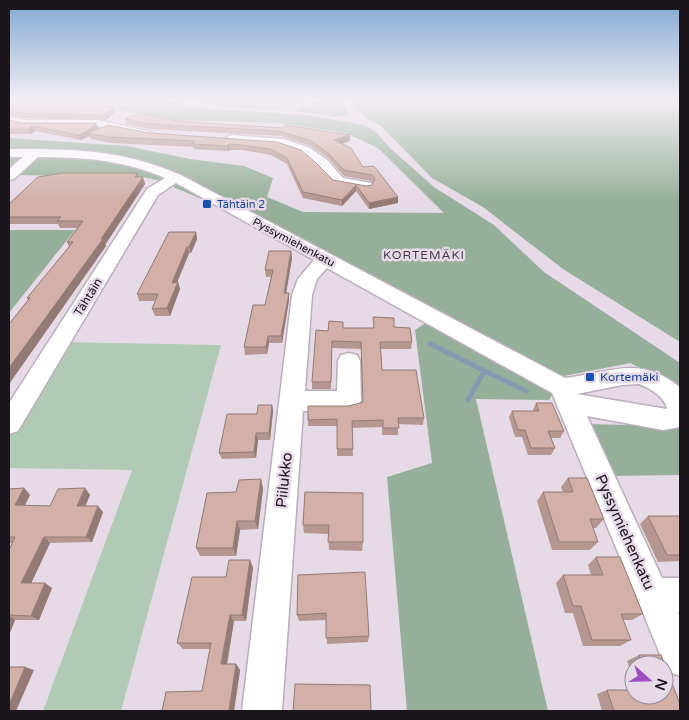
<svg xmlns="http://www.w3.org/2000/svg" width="689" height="720" font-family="'Varela Round',sans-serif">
<rect width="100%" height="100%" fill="#e6dae7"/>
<polygon fill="#b1cab6" points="60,342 221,345 121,711 43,711 132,470 9,468 9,432"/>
<g fill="#95af9a">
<polygon points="9,100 167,100 204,108 314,116 364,125 376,132 390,148 434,187 494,225 544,272 680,363 680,397 655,375 630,363 564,376 549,400 476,399 548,711 407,711 387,477 432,463 415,330 439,314 299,241 157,180 143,177 9,175 9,138 127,146 190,159 244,166 273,178 267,197 303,212 444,213 378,148 346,133 279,123 174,120 107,108 9,103"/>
<polygon points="187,100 308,100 280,110 220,107"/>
<polygon points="316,100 341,100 348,114 338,117 296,111"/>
<polygon points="351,100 680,100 680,342 563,269 483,207 432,178 381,126 368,119 352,105"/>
<polygon points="9,230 75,230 9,313"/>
<polygon points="586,424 664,426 680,424 680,475 610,476"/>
</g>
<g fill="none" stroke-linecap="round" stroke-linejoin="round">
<g stroke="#8699b1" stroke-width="5">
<polyline points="430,344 526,391"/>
<polyline points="468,400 484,372"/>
</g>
<g stroke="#b9aeba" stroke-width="3">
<g id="minor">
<polygon points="9,117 24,120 98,120 151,132 153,134 147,137 98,126 24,126 9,123"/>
<polygon points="231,135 284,139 310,148 327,160 343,178 371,183 373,186 371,189 366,190 333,184 317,166 302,154 278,146 227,142 225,139"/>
<path d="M 9,149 C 73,149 121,149 181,175 L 565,378 C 608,373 638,355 677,385 L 680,387 L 680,427 L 663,430 L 587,416 L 662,578 L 680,578 L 680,612 L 678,612 L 680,617 L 680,676 L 667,671 L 552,393 L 327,268 L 317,279 L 312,295 L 305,391 L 337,391 L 338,361 L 341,355 L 349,353 L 357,355 L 360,361 L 361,401 L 358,408 L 349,411 L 303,411 L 282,711 L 242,711 L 292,295 L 298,279 L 314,260 L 176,183 L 158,195 L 18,431 L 9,434 L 9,403 L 147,189 L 165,178 C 124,160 83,157 38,157 L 14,179 L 9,180 L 9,169 L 23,157 L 9,157 ZM 639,384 C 650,388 665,397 667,409 L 577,394 L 622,385 Z"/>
</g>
</g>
<use href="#minor" fill="#fff" fill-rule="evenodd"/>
</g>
<g fill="#b59690">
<polygon points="9,105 43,108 113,107 115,112 106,120 24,118 9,116"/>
<polygon points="125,119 282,128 350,141 341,144 363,167 398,197 398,203 369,209 356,191 342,206 303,198 287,164 271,155 242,150 230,150 228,151 194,149 193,147 111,143 91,139 89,136 81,140 35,131 31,134 9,134 9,120 21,123 98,128 95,131 149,133 277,142 333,180 366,186 372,185 373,183 371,181 344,176 328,158 311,146 281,136 151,129 126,124"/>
<polygon points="138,173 139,177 143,177 145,184 105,245 106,246 9,384 9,324 28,300 27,298 69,247 67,242 78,228 60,228 58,224 9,224 9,204"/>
<polygon points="196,232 197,239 191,253 189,253 177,283 178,282 180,289 170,316 155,316 152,309 155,301 139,301 137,294"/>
<polygon points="291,251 292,258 286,293 289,293 289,300 282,343 269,343 267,354 245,355 244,347 265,305 271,277 266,277 265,270"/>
<polygon points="373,317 394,327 412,342 411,349 381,349 382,370 424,418 423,425 398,424 398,435 382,435 382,427 352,428 353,456 337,456 337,426 308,426 308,420 349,406 363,403 361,349 332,348 331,389 312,389 312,382 328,331 343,328 373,328"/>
<polygon points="536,403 564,431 560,438 551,438 555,448 551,455 528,455 522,437 515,437 509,417 512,411 533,411 533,410"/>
<polygon points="272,405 273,411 270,440 258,440 256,458 222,459 219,453 257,414"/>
<polygon points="568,478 604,519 596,528 593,528 598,542 590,550 552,550 537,501 543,492 563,492 561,487"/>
<polygon points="261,479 263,489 258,529 240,530 236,556 200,556 196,548 236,492"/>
<polygon points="24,488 30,495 25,505 50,506 85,488 90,495 85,506 103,512 92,542 50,543 31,583 52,588 39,620 15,620 9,635 9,550 12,543 9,543 9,489"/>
<polygon points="305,492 363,542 362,551 329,550 328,534 304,533 303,525"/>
<polygon points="648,516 680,516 680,561 658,562 640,524"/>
<polygon points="596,557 643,614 632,620 623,620 631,640 620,646 583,646 573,613 565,613 556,583 563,575 591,575 588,565"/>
<polygon points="250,560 253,568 246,621 234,621 227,664 236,664 240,670 234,711 162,711 202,691 210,649 183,649 177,643 226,577"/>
<polygon points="298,575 369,636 368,642 327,644 326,620 299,621 297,615"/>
<polygon points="639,655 661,655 680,704 680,711 602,711 597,694 607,690 634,690 634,695 664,695 664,665 634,665 634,679 627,661"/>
</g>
<g fill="#937a75">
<polygon points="113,107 115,112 106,120 104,115"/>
<polygon points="96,123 98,128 92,134 88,133 89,136 88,137 81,140 78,135"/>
<polygon points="32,126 35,131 31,134 28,129"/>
<polygon points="350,135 350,141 334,146 334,140"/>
<polygon points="229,144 230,150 228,151 227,146"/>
<polygon points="143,177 145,184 105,245 106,246 9,384 9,368 101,239"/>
<polygon points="356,185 356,191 342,206 342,200"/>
<polygon points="398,197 398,203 369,209 369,203"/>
<polygon points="196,232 197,239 191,253 189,247"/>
<polygon points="187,247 189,253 174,290 172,283"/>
<polygon points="291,251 292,258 285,300 284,293"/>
<polygon points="178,282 180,289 170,316 167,308"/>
<polygon points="289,293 289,300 282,343 281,336"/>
<polygon points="268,336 269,343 267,354 266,347"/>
<polygon points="272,405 273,411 270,440 269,433"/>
<polygon points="256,433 258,440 256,458 254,452"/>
<polygon points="261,479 263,489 258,529 255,521"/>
<polygon points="24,488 30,495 22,511 15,505"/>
<polygon points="85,488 90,495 83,512 77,506"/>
<polygon points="98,506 103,512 92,542 86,537"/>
<polygon points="237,521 240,530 236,556 233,548"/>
<polygon points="44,537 50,543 29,588 21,583"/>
<polygon points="250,560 253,568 246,621 242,615"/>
<polygon points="45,583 52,588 39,620 31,616"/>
<polygon points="230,615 234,621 226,670 221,664"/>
<polygon points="9,616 15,620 9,635"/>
<polygon points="236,664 240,670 234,711 229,711"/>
<polygon points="25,667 34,670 16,711 9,711 9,705"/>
</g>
<g fill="#d2afa7" stroke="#937a75">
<polygon points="9,105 42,105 38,108 113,107 104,115 22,113 9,111"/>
<polygon points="139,113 177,121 282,128 285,125 350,135 334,140 351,148 363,167 374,166 398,197 369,203 356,185 342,200 303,192 287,158 270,149 241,145 229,144 227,146 192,144 194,141 109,137 88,133 108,125 149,133 277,142 301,150 315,162 333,180 366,186 372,185 375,179 372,175 344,170 328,153 311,141 280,131 150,124 125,119"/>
<polygon points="9,120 21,123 96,123 86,132 78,135 32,126 28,129 9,129"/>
<polygon points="63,173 138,173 135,177 143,177 101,239 103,239 9,368 9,324 30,298 27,298 73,242 67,242 83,221 57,221 61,217 9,217 9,204 38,177"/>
<polygon points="169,232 196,232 189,247 187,247 172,283 178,282 167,308 152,309 158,294 137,294"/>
<polygon points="269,251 291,251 284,293 289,293 281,336 268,336 266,347 244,347 253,305 265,305 273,270 265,270"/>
<polygon points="373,317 394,318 394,327 410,328 412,342 380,342 382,370 416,370 424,418 398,418 399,428 383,428 383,420 352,421 353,449 337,449 337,419 308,420 308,406 349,406 363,402 361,342 332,341 331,382 312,382 316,330 328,331 329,321 343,322 343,328 374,328"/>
<polygon points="536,403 552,403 564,431 548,431 555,448 531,448 525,430 518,430 512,411 539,411"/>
<polygon points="258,405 272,405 269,433 256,433 254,452 219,453 227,414 257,414"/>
<polygon points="568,478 587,478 604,519 590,519 598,542 559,542 543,492 573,492"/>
<polygon points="261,479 255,521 237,521 233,548 196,548 207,493 236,492 239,480"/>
<polygon points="24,488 15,505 50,506 58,489 85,488 77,506 98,506 86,537 44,537 21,583 45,583 31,616 9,615 9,550 15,537 9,537 9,489"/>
<polygon points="305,492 363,493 363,542 328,542 329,525 303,525"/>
<polygon points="648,516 680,516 680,555 667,555"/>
<polygon points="596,557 620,557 643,614 621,614 631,640 592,640 581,606 573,606 563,575 603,575"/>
<polygon points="229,560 250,560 242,615 230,615 221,664 236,664 229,711 162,711 166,692 202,691 211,643 177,643 192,577 226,577"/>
<polygon points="365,572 369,636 326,638 326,613 297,615 298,575"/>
<polygon points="639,655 661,655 680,704 680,711 614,711 607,690 634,690 634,695 664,695 664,665 642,665"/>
<polygon points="9,667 25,667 9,705"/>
<polygon points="295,684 370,685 371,711 293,711"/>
</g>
<linearGradient id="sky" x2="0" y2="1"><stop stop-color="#81a9d2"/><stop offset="0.5" stop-color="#f4eef4"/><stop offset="1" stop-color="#f4eef4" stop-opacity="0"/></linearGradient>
<rect width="689" height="201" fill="url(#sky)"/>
<g fill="#1a4fb4" stroke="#e6dae7" stroke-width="2">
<rect x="202" y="199" width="10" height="10" rx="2.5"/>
<rect x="585" y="372" width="10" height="10" rx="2.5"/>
</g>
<g text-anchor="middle" stroke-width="5" stroke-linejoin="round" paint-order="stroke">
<g font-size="11" fill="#164399" stroke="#e6dae7" text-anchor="start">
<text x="217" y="208">Tähtäin 2</text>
</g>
<g font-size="11" fill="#1b161b" stroke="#e6dae7">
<text transform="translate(294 242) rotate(28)" y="4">Pyssymiehenkatu</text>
</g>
<g font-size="12" letter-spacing="1" fill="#413842" stroke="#e6dae7">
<text x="424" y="259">KORTEMÄKI</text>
</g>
<g font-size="12" fill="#1b161b" stroke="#e6dae7">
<text transform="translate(88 297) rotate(-58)" y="4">Tähtäin</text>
</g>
<g font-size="12" fill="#164399" stroke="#e6dae7" text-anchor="start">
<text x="600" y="381">Kortemäki</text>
</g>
<g font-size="15" fill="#1b161b" stroke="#e6dae7">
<text transform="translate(284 480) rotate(-84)" y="5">Piilukko</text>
<text transform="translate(625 532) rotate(66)" y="5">Pyssymiehenkatu</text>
</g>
</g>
<rect width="689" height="720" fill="none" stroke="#1b161b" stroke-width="20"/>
<g transform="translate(649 680) rotate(110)"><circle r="24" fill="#e6dae7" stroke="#958c95"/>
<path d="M0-4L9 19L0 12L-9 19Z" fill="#9c50c1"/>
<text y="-8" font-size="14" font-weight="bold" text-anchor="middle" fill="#1b161b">N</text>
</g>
</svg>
